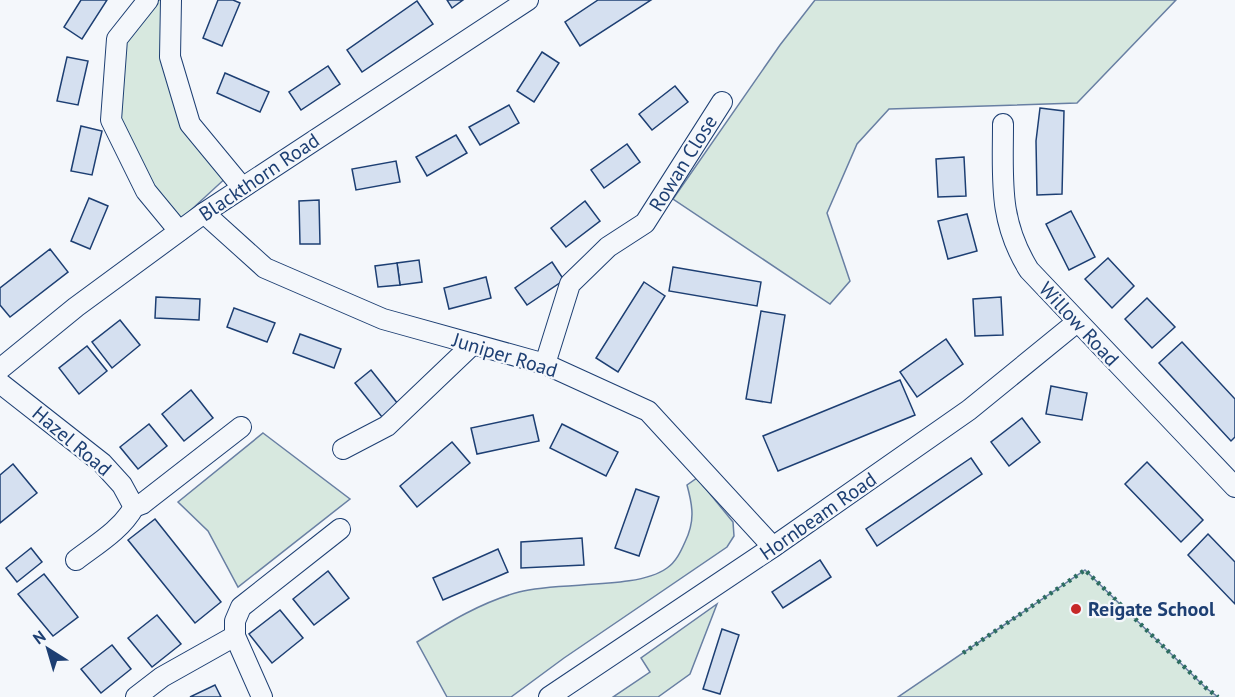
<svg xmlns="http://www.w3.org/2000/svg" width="1235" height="697" font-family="'PT Sans',sans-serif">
<rect width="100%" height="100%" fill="#f4f7fb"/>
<g fill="#d7e8df" stroke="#687fa3" stroke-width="1.5">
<polygon points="155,0 167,0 174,91 229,175 179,221 150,190 117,120 124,43"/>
<polygon points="815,0 1176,0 1077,103 889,109 857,144 827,213 850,281 830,304 673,199 780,45"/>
<polygon points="263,433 350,499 238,587 208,531 178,502"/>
<path d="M 697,478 L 733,522 L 734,536 L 727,547 L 564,658 L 511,697 L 447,697 L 417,642 C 449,622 482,602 519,592 C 559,581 637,590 667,568 C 676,562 681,551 685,542 C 695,521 693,507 687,485 Z"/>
<polygon points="1085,570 1206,688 1218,697 898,697"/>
<polygon points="717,604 690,674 658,697 613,697 650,672 641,658"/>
</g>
<g fill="#d5e0f0" stroke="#1d3f73" stroke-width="1.5">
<polygon points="81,0 107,0 82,39 64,27"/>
<polygon points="218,0 233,0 240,3 222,46 203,38"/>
<polygon points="447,0 463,0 452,8"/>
<polygon points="598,0 651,0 580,46 565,22"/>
<polygon points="417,1 433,24 362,72 347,50"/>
<polygon points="542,52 559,63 534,102 517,91"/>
<polygon points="67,57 88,61 78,105 57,101"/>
<polygon points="328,66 340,84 301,110 289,92"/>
<polygon points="225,73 269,92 260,112 217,93"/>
<polygon points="675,86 688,102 652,130 639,114"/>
<polygon points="509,105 519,123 480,145 469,127"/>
<polygon points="1040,108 1064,111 1062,194 1037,195 1036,141"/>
<polygon points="81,126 102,131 92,175 71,171"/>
<polygon points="456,135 467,153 427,176 416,157"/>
<polygon points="627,144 640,162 604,188 591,170"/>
<polygon points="964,157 966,196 938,197 936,159"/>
<polygon points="396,161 400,182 356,190 352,169"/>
<polygon points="89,198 108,206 90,249 71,241"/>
<polygon points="319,200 320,244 300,244 299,201"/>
<polygon points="585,201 600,221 566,247 551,228"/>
<polygon points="1071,211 1095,257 1069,270 1046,224"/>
<polygon points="967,214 977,251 948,259 938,221"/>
<polygon points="50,249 68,272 10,317 0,305 0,288"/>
<polygon points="1108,258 1134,286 1112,308 1085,279"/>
<polygon points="419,260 422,282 400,285 397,263"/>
<polygon points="552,262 564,280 527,305 515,288"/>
<polygon points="397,263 400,285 378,287 375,266"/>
<polygon points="673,267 761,282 757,306 669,291"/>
<polygon points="486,277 491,298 449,309 444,288"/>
<polygon points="644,282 665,296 618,372 596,358"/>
<polygon points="156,297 200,299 199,320 155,318"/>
<polygon points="1001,297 1003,335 975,336 973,299"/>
<polygon points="1147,298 1175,327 1152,348 1125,319"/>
<polygon points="234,308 275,323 267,342 227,327"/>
<polygon points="761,311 785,315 771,403 746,399"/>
<polygon points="120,320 140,345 112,368 92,342"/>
<polygon points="300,334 341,349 334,368 293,353"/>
<polygon points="946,339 963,364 917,397 900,372"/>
<polygon points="1182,342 1235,399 1235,437 1231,441 1159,363"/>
<polygon points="87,346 107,371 79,394 59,368"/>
<polygon points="371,370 398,404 382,417 355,383"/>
<polygon points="900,380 915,415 778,471 763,436"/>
<polygon points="1051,386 1087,393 1082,420 1046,414"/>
<polygon points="191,390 213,418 184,441 162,414"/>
<polygon points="533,415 539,441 477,454 471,428"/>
<polygon points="1022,418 1040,442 1009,466 991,442"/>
<polygon points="149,424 167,446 138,469 120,447"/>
<polygon points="562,424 618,452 606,476 550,448"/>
<polygon points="452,442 470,463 417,507 400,486"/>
<polygon points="971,458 982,474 877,546 866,529"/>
<polygon points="1147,462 1203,520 1181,542 1125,484"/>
<polygon points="13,464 37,493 0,523 0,475"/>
<polygon points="636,489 659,497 639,556 615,548"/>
<polygon points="155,519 221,602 195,623 128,540"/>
<polygon points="1208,534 1235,562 1235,604 1188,555"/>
<polygon points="582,538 584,565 521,568 521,542"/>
<polygon points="31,548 42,562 17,582 6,568"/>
<polygon points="498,549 508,572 443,600 433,578"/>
<polygon points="820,560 831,577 783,608 772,592"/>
<polygon points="328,571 349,598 314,625 293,599"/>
<polygon points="44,574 78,617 53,636 18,594"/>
<polygon points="280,610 303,638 272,663 249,634"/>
<polygon points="157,615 181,644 152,667 128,638"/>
<polygon points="722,629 739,635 720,694 703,689"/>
<polygon points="112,645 131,669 101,693 81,669"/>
<polygon points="215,685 221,697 190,697"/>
</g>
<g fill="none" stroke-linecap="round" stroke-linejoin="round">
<g stroke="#1d3f73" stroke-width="22">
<g id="minor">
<polyline points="148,0 117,39 111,120 146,191 179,231"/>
<polyline points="171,0 170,57 190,124 242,187"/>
<path d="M 1003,124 C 1003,180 998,220 1029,270 L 1235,487"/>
<polyline points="204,213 265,268 383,319 545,364 648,411 773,547"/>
<polyline points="545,364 570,284 608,247 645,223 722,102"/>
<polyline points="0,369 76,307 204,213 528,0"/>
<polyline points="0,383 102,463 122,485 134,507 142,504 241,427"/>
<polyline points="343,449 387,426 473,344"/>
<path d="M 76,560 C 97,544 121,530 134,507"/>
<polyline points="136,697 162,677 235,636"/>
<polyline points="262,697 235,636 235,621 241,607 340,529"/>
<polyline points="549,697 773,547 969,410 1077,322"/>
</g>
</g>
<use href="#minor" stroke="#f4f7fb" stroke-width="20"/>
<polyline stroke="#2c6c60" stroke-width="4.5" stroke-dasharray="3 4.5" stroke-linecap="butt" points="963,653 1085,570 1206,688 1218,697"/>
</g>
<circle fill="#c62828" stroke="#f4f7fb" stroke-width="2" cx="1076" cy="609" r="6"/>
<g text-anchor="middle" stroke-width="4.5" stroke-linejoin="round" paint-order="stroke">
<g font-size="20" fill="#1d3f73" stroke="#f4f7fb">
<text transform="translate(683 163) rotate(-58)" y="7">Rowan Close</text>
<text transform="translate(259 177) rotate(-34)" y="7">Blackthorn Road</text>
<text transform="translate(1079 324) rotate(47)" y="7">Willow Road</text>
<text transform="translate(505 355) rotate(17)" y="7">Juniper Road</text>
<text transform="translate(72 441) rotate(40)" y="7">Hazel Road</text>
<text transform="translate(818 516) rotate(-35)" y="7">Hornbeam Road</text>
</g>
<g font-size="20" font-weight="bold" fill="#1d3f73" stroke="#f4f7fb" text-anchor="start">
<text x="1088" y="616">Reigate School</text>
</g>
</g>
<g transform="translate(48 649) rotate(323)" stroke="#f4f7fb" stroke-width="4.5" paint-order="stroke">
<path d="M0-4.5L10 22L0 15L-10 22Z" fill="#1d3f73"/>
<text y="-9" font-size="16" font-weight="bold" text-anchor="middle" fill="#1d3f73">N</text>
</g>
</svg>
